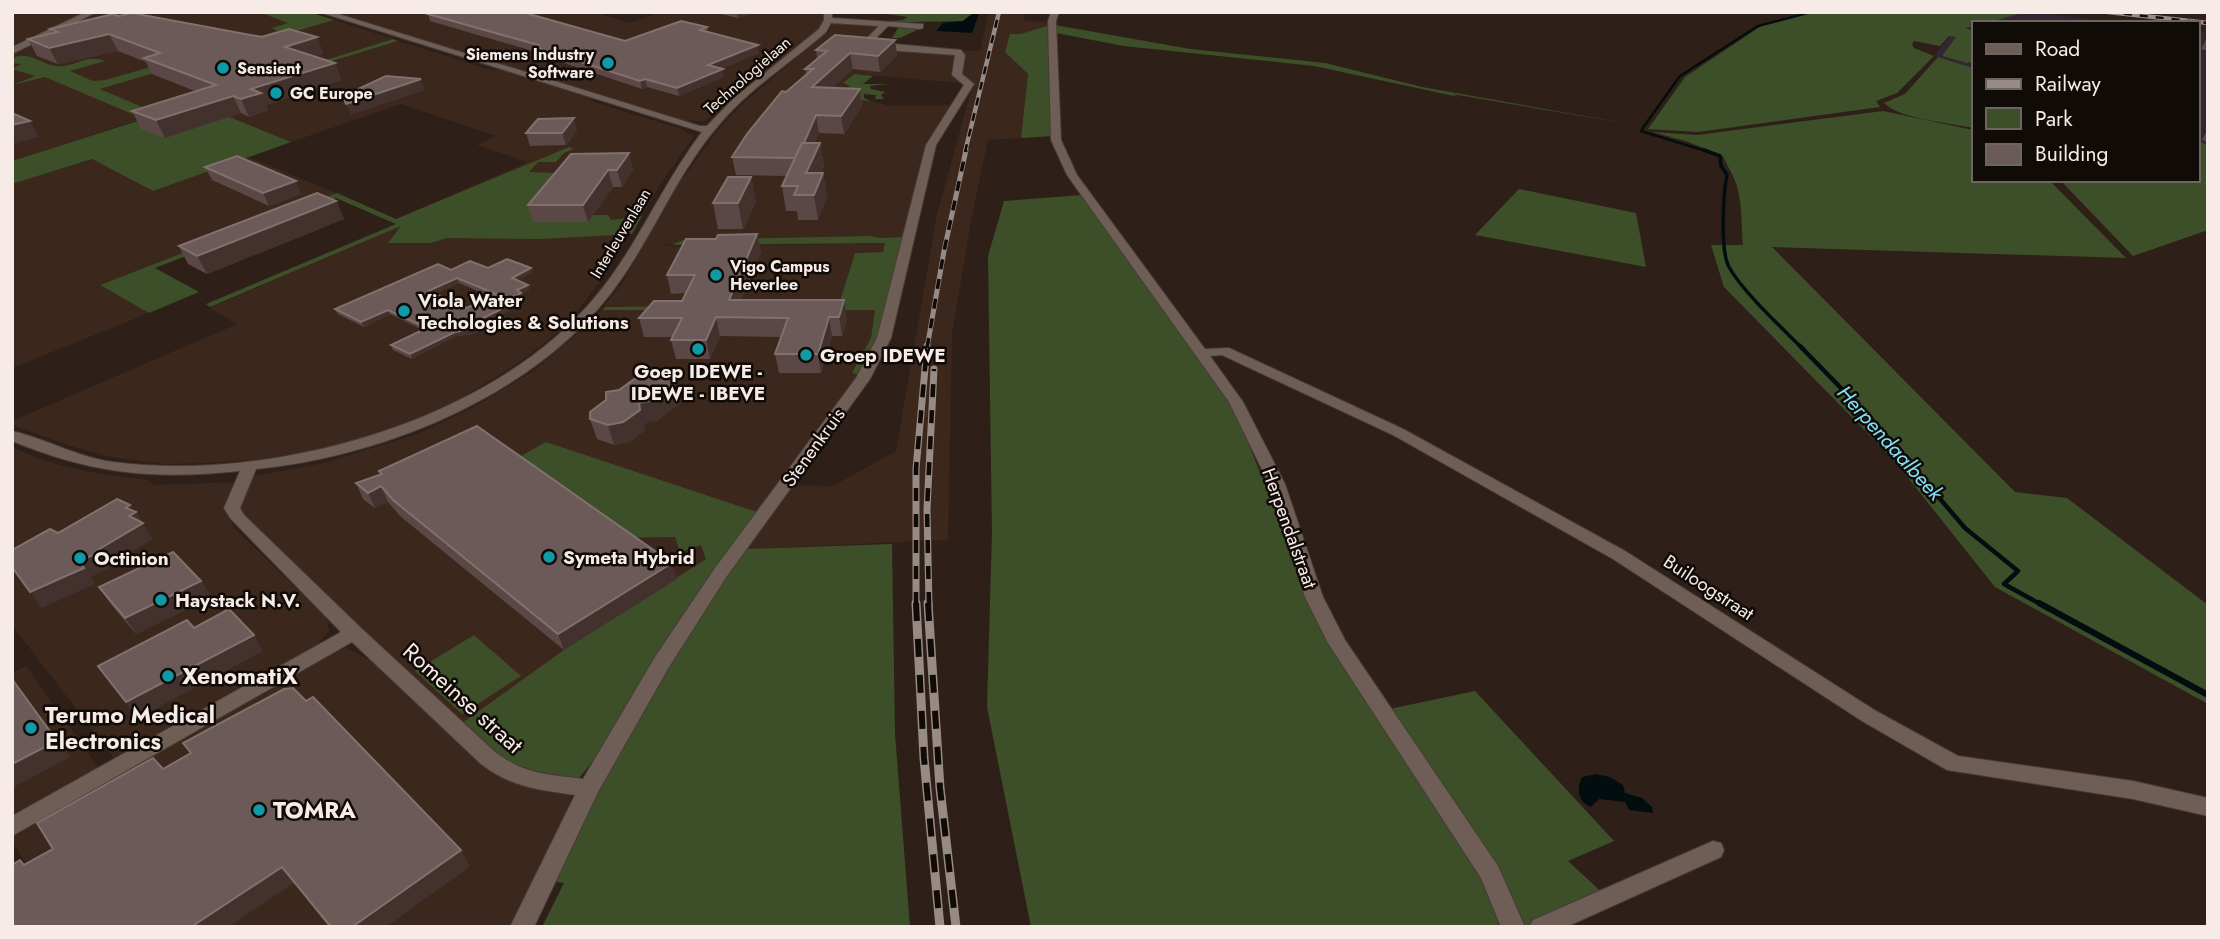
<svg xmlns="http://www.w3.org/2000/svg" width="2220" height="939" font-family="Jost,sans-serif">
<rect width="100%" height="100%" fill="#2e2018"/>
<g fill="#3b271c">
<polygon points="12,12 85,12 12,45"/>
<polygon points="100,12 309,12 329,19 87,88 151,116 12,161 12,55"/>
<polygon points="351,12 606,12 600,14 630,23 662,12 822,12 823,20 817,31 802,44 705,121 682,120 603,95 588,100 681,129 694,136 660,185 601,281 573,316 547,341 515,365 457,401 369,438 322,450 253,460 207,463 166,464 115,458 70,446 12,425 12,421 237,324 210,308 401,226 396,219 528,162 477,145 496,136 401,104 291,142 194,104 398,41 494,71 507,66 343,14"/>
<polygon points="989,12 1023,12 1025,21 1048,22 1050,26 1028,73 1021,138 988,140 972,216 952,334 948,540 745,549 789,485 833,486 896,451 937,214 973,84 854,74 844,83 851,86 846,89 847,101 871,101 890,106 954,105 928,144 904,242 662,244 681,247 885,243 883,252 855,253 840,304 606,307 604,309 876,310 871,338 853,372 861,375 760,513 546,443 512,461 621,538 675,537 701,545 707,559 564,650 572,787 569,818 515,927 12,927 12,888 35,876 12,842 12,673 26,666 104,775 265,684 345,647 396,674 253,533 252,522 238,518 232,508 245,478 324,463 420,433 472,408 535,370 594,319 623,282 678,185 721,126 748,99 829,31 835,19 883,24 867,41 943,50 980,51"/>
<polygon points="334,20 393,39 166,110 152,111 100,89"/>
<polygon points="248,157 337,193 100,285 149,313 12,368 12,184 92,159 153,191"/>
<polygon points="12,447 45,461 90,472 148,480 154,485 239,482 225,512 235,529 327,617 329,631 314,648 116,761 12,625"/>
</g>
<g fill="#332531">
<polygon points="2011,12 2034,12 2119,23 1973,23 1973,68 1934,56 1959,24"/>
<polygon points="2197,32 2208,33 2208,205 2197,180"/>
</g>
<g fill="#3d4f28">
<path d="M 259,12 L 309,12 L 334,20 L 100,89 L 152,111 L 166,110 L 393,39 L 398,41 L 195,103 L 291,142 L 153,191 L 92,159 L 12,184 L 12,161 L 144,119 L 45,77 L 12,85 L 35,76 L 12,69 L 21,64 L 12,63 L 15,57 C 32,52 41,65 57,66 C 75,68 84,53 105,61 L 70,71 L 93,81 L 105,80 L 277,31 L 272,28 L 288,23 Z"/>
<polygon points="887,12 979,12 972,14 963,21 909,22 905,25 919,29 900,38 892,38 898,28 904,26 885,25 887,21 903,20 908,17 887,14"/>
<polygon points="1804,12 2026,12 1986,23 1973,23 1973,26 1965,28 1973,31 1973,61 1967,63 1942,56 1956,37 1949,36 1940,46 1914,41 1912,44 1914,48 1934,56 1897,93 1876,101 1880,107 1698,132 1648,129 1685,77 1764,24"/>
<polygon points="1050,25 1053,136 1021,138 1028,74 1005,52 1010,34 1021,34"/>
<polygon points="1055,25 1190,49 1325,63 1422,87 1640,126 1452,94 1459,97 1314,66 1124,46 1056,33"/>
<path d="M 1938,57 L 1973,68 L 1973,128 C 1951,123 1899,119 1884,103 L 1905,94 Z"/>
<polygon points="854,74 873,76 863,84 888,84 870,86 871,89 885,92 881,95 884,99 875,99 876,95 864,94 864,98 871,101 826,98 838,88 846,89 850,86 843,83"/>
<path d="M 1883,111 L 1973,130 L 1973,180 L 2049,180 L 2126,258 L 1772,247 L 2015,492 L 2067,498 L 2208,605 L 2208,704 L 1995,587 L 1893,459 L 1724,287 L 1711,245 L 1743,245 C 1741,224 1743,196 1733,176 C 1730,169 1726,164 1723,156 L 1686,141 L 1652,132 L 1697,135 Z"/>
<polygon points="2197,141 2208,145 2208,230 2133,256 2060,180 2197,180"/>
<polygon points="569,147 574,149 564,153 556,162 538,162 529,172 554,173 558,168 576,168 593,215 608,215 611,220 642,216 632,234 542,239 447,238 431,243 388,243 401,226 210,307 206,304 396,224 336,198 155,268 199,292 149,313 100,285 337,193 396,219"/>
<polygon points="1519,189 1636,213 1646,267 1475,235"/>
<polygon points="1082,195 1233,406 1323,627 1483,876 1501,927 1031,927 987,707 992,533 988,256 1004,201"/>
<polygon points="869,236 881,238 903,237 880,337 861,375 852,373 871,338 875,310 603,310 605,307 839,304 855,253 883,252 885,243 672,245 683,240"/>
<polygon points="546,442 760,513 601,751 572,787 540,782 455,728 564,650 706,559 701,545 680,552 675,537 621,538 512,461"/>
<path d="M 892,544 L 895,734 L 910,927 L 542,927 L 564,883 L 552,881 C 609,766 672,654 745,549 Z"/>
<polygon points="474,635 521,676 462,714 415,671"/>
<polygon points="1475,691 1614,841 1568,861 1608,898 1541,927 1513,927 1380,711"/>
</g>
<g fill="#030d10">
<polygon points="972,14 979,14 972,33 936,31 943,23 963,21"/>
<path d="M 1596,774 L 1610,777 L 1623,785 L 1625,793 L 1642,798 L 1652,807 L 1653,813 L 1629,810 L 1625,802 L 1599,799 L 1591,807 C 1578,802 1576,789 1582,777 Z"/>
</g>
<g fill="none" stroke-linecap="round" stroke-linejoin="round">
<g stroke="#030d10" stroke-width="2.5">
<polyline points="1642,129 1680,76 1758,26 1811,12"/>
<polyline points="1641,131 1709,152"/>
</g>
<path stroke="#030d10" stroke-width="3.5" d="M 1704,150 L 1720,156 L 1721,166 L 1727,175 C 1723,195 1720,250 1729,267 C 1743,292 1781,327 1802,348"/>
<polyline stroke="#030d10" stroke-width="4.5" points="1800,346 1875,423 1965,528 2018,571 2004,584 2042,605"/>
<polyline stroke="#030d10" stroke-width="6" points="2039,603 2208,695"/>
<g stroke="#473b36" stroke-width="2">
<g id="minor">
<polygon points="86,12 97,12 12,54 12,47"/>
<path d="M 319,12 L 332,12 L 700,126 L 707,126 L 733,99 L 819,29 L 824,20 L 824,12 L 832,12 L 832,18 L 923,24 L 923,28 L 920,29 L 888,26 L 872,42 L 961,50 L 965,55 L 962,74 L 974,84 L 936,145 L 891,338 L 870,379 L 727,576 L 669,667 L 598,792 L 534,927 L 510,927 L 575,795 C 538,790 511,787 481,764 L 352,642 L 12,836 L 12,816 L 341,632 L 230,518 L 224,508 L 240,471 C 154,480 92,474 12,441 L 12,431 C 47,439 77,457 113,462 C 270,483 493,422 596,296 C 638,246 662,184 702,132 ZM 831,23 L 879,26 L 862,43 L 871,49 L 955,55 L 952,75 L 964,85 L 926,145 L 877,338 L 856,378 L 715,568 L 655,657 L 583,779 C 547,774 526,775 495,752 L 361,628 L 244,515 L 240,508 L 256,469 C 389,456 545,391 622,278 C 656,229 679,171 718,126 C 748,89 791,63 826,32 Z"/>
<polygon points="1051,12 1059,12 1056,21 1061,140 1077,175 1205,349 1229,348 1403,429 1625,551 1876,711 1958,756 2133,781 2208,798 2208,816 2133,799 1947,770 1862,721 1613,559 1393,435 1222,355 1210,356 1243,402 1285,484 1323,597 1345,640 1498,866 1525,927 1501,927 1481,878 1328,643 1305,597 1269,484 1229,402 1067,175 1051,140 1048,21"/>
<polygon points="1713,841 1721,843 1724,850 1721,857 1566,927 1529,927 1533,920"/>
</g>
</g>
<use href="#minor" fill="#6f5e55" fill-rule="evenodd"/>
<g stroke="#988b85" stroke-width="4.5">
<g id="rail-far3">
<polyline points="2108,12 2208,23"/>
<polyline points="965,152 999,12"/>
</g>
</g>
<g stroke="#988b85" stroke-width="5">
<polyline id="rail-far2" points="927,348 944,251 966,150"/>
</g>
<g stroke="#988b85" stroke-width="7">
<g id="rail-far1">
<polyline points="916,605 916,469 927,346"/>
<polyline points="929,605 927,509 934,369"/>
</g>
</g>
<g stroke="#988b85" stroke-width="9">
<g id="rail">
<polyline points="916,603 924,758 940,927"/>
<polyline points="928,603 940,788 956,927"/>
</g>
</g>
<use href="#rail-far3" stroke="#110b08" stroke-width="2.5" stroke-dasharray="8" stroke-linecap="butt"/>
<use href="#rail-far2" stroke="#110b08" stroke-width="3.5" stroke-dasharray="10" stroke-linecap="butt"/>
<use href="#rail-far1" stroke="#110b08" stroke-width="4.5" stroke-dasharray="13" stroke-linecap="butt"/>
<use href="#rail" stroke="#110b08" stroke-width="6" stroke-dasharray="18" stroke-linecap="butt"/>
</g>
<g fill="#5b4846" fill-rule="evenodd">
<polygon points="713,12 754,12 738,18"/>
<polygon points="428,14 529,14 625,41 707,27 708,33 759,53 720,69 724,77 679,96 647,87 642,89 537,54 536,52 430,21"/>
<polygon points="119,16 262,37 317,37 323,54 315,56 335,63 341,80 266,105 268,110 249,117 241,113 165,138 141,129 132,111 195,91 152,74 146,62 118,51 58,64 37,56 28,39 52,33 50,29"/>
<polygon points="2207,38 2208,38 2208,51 2201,49"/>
<polygon points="895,40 897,55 880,72 853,69 832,88 860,89 862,106 844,134 819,133 814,143 820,143 824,167 821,173 823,173 827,197 818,220 798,220 797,211 786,211 782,186 787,176 736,175 732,157 786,92 806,75 805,69 817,59 816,50"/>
<polygon points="2208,129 2208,142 2202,140"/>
<polygon points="577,131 566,145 530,146 526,133"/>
<polygon points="629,153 633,170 622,187 613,187 588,222 533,222 528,205"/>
<polygon points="205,167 301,194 269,206 212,180"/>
<polygon points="751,177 756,202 743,229 718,229 713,203"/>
<polygon points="336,201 344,219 207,274 188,264 179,246"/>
<polygon points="757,234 761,252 741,300 847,319 842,336 832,336 821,373 779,373 775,354 781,337 720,336 710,359 676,359 671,340 672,337 644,337 639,318 682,301 686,293 671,294 667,275 716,239"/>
<path d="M 488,268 L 531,268 L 532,273 L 517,280 L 528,285 L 529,290 L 522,293 L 523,297 L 517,300 L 520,305 L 477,327 L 478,331 L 474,334 L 456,336 L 412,359 L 393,350 L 391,345 L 423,330 L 390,314 L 364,327 L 338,314 L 335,309 L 451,270 ZM 459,283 L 492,297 L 467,308 L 434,294 Z"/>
<polygon points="672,377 679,404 658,420 645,423 645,430 629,442 614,445 597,439 590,419 619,390"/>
<polygon points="379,471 677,579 564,650 400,516 388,502 375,508 363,499 356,483 380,474"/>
<polygon points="201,581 211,597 136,634 110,603 99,587"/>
<polygon points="183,743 470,866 385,927 329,927 294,883 25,865 53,849 163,769 190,753"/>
</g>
<g fill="#42312c">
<polygon points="736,12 754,12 738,18"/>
<polygon points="109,34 118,51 58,64 49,48"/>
<polygon points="317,37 323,54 292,63 285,47"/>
<polygon points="895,40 897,55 880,72 878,56"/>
<polygon points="758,45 759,53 709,73 708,65"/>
<polygon points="850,53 853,69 814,104 812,87"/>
<polygon points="335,63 341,80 266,105 268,110 249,117 241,99 251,89"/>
<polygon points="723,69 724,77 679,96 677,88"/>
<polygon points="421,79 425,90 351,115 346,104"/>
<polygon points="645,79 647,87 642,89 640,81"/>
<polygon points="860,89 862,106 844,134 841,116"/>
<polygon points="233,96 241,113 165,138 156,120"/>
<polygon points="816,115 819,133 800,176 797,158"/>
<polygon points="574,118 577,131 566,145 562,133"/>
<polygon points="30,121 39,137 12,144 12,125"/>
<polygon points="820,143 824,167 812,195 806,173"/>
<polygon points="629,153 633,170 622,187 617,170"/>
<polygon points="608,170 613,187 588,222 583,205"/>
<polygon points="823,173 827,197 818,220 814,195"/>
<polygon points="751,177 756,202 743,229 738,203"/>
<polygon points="296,181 301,194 269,206 263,193"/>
<polygon points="336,201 344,219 207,274 197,256"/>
<polygon points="757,234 761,252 733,319 729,300"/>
<polygon points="531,268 532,273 513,282 512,278"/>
<polygon points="457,278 459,283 430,296 428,291"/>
<polygon points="528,285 529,290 522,293 523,297 513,302 511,298 517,290"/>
<polygon points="844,300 847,319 842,336 839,317"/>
<polygon points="518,301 520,305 477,327 475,322"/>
<polygon points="388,310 390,314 364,327 361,322"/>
<polygon points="716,317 720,336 710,359 706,340"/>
<polygon points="829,317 832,336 821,373 818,354"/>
<polygon points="476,326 478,331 474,334 456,336 412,359 410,354 455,332"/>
<polygon points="672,377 679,404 658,420 645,423 645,430 629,442 614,445 608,425"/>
<polygon points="381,486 388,502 375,508 368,493"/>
<polygon points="130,505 134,513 136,512 153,539 107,567 108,569 91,577 95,584 42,608 30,592 96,551 129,516 126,508"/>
<polygon points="672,563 677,579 564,650 558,634"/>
<polygon points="201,581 211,597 136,634 125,618"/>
<polygon points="254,635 263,651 137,719 126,702"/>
<polygon points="12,679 70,757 12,788"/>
<polygon points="461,850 470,866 385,927 352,927"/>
<polygon points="282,867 294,883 228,927 191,927"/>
</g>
<g fill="#6b5a57" stroke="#81706e" stroke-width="2" fill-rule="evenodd">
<polygon points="433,12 525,12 529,14 625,41 681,21 707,27 700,30 758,45 708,65 723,69 677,88 645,79 640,81 534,47 538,45 428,14"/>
<polygon points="132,13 262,37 289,29 317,37 285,47 335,63 251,89 261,93 241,99 233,96 156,120 132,111 216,85 144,58 160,53 109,34 49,48 28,39 58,32 50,29 113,14 119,16"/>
<polygon points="835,35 895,40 878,56 850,53 812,87 860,89 841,116 816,115 804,143 802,143 795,158 732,157 747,134 782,91 786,92 813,69 805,69 827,51 816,50"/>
<polygon points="386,76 421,79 346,104 343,96"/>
<polygon points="12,113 30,121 12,125"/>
<polygon points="574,118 562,133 526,133 538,119"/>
<polygon points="802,143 820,143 806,173 823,173 814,195 794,195 798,186 782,186"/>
<polygon points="629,153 617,170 608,170 583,205 528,205 571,154"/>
<polygon points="237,156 296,181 263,193 205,167"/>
<polygon points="728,177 751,177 738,203 713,203"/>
<polygon points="317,193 336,201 197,256 179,246"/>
<polygon points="757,234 729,300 844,300 839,317 829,317 818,354 775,354 788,318 716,317 706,340 671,340 682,318 639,318 654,301 682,301 695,275 667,275 686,239 716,239 718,235"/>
<path d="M 507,259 L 531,268 L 512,278 L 528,285 L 517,290 L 521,293 L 511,298 L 518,301 L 475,322 L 476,326 L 472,329 L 455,332 L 410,354 L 391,345 L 427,328 L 388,310 L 361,322 L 335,309 L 438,264 L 451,270 L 470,261 L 488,268 ZM 457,278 L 496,294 L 467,308 L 428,291 Z"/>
<polygon points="655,372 672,377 674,384 653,400 639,403 640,410 623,422 608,425 590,419 590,412 606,400 606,392 619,390 640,375"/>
<polygon points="477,426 672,563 558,634 393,500 381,486 368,493 356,483 382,474 379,471"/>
<polygon points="117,499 130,505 126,508 136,512 129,516 143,523 96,551 98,553 79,561 84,568 30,592 12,567 12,550 50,529 58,533"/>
<polygon points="173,552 201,581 125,618 99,587"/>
<polygon points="229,609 254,635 126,702 98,666 187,620 194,628"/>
<polygon points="12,679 57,741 12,764"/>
<polygon points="293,688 306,701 313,697 461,850 352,927 331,927 282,867 191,927 12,927 12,865 20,860 24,865 53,849 37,823 153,758 163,769 191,753 183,743 284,689"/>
</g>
<g fill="#0f9aa8" stroke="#110b08" stroke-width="2.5">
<circle cx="608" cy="63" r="7"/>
<circle cx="223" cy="68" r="7"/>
<circle cx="276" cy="93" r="7"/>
<circle cx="716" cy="275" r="7"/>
<circle cx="404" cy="311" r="7"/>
<circle cx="698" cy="349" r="7"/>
<circle cx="806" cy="355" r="7"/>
<circle cx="549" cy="557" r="7"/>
<circle cx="80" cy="558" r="7"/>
<circle cx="161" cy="600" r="7"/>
<circle cx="168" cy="676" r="7"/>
<circle cx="31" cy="728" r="7"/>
<circle cx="259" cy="810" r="7"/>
</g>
<g text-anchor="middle" stroke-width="5" stroke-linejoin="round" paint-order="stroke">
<g font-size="16" font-weight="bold" fill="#f6ebe6" stroke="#110b08" text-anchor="start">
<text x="594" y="60" text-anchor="end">Siemens Industry<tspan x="594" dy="18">Software</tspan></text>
<text x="237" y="74">Sensient</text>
<text x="290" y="99">GC Europe</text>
<text x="730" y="272">Vigo Campus<tspan x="730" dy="18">Heverlee</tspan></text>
</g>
<g font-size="16" fill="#f6ebe6" stroke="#110b08">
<text transform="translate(747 75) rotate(-41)" y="6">Technologielaan</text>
<text transform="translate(620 233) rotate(-59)" y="6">Interleuvenlaan</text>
</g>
<g font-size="19" font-weight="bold" fill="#f6ebe6" stroke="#110b08" text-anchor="start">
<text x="418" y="307">Viola Water<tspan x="418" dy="22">Techologies &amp; Solutions</tspan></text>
<text x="820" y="362">Groep IDEWE</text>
<text x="698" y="378" text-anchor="middle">Goep IDEWE -<tspan x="698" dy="22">IDEWE - IBEVE</tspan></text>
<text x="563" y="564">Symeta Hybrid</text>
<text x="94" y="565">Octinion</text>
<text x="175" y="607">Haystack N.V.</text>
</g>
<g font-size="19" fill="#f6ebe6" stroke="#110b08">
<text transform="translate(813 447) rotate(-54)" y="7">Stenenkruis</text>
<text transform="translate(1290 528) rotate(70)" y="7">Herpendalstraat</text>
<text transform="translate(1709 587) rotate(33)" y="7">Builoogstraat</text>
</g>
<g font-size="21" font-style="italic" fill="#81e2f9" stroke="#110b08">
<text transform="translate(1890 443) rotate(48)" y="7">Herpendaalbeek</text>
</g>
<g font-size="23" font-weight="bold" fill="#f6ebe6" stroke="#110b08" text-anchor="start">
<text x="182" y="684">XenomatiX</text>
<text x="45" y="723">Terumo Medical<tspan x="45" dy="26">Electronics</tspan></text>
<text x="273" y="818">TOMRA</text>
</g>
<g font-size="23" fill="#f6ebe6" stroke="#110b08">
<text transform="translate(463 698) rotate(42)" y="8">Romeinse straat</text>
</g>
</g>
<rect width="2220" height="939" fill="none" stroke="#f6ebe6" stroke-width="28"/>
<rect x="1972" y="21" width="228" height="161" fill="#110b08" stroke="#6d6561" stroke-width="2"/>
<rect x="1986" y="44" width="35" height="10" fill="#6f5e55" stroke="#6d6561" stroke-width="2"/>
<text x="2035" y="56" font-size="21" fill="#f6ebe6">Road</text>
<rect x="1986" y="79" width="35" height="10" fill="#988b85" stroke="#6d6561" stroke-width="2"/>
<text x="2035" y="91" font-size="21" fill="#f6ebe6">Railway</text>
<rect x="1986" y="108" width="35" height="21" fill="#3d4f28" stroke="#6d6561" stroke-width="2"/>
<text x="2035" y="126" font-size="21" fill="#f6ebe6">Park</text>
<rect x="1986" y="144" width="35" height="21" fill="#6b5a57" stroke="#6d6561" stroke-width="2"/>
<text x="2035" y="161" font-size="21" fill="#f6ebe6">Building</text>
</svg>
